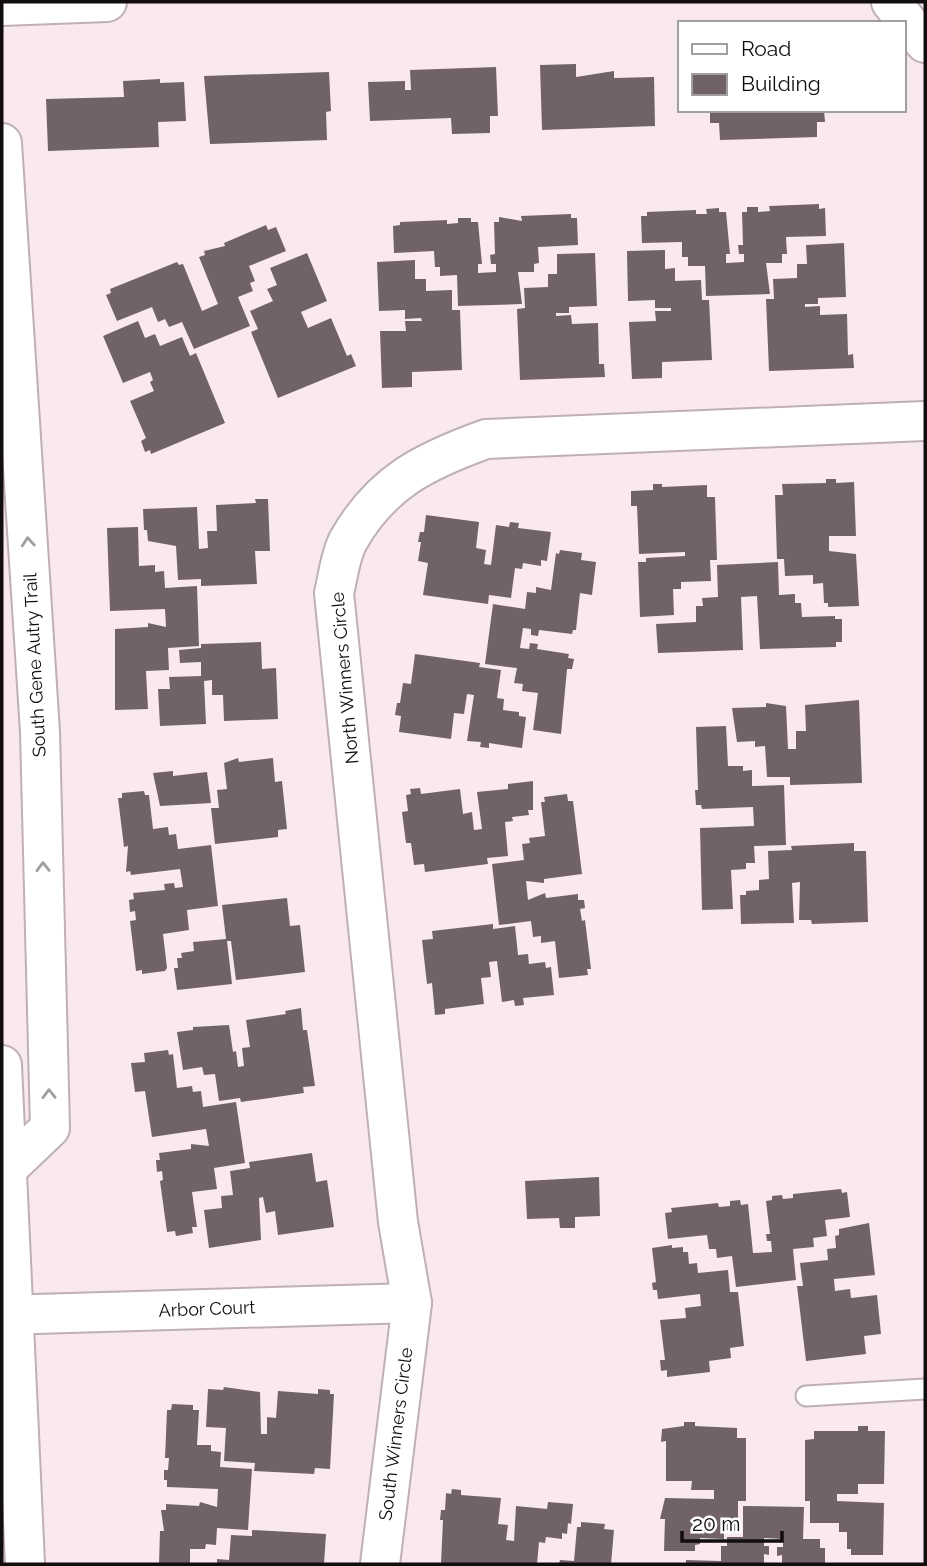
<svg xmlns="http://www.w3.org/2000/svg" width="927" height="1566" font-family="Raleway,sans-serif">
<rect width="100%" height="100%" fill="#f9e8f0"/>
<g fill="#716269">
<polygon points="576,64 576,77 614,71 614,78 654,77 655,126 542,130 540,65"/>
<polygon points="496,67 498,116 490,116 490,133 452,134 451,118 370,121 368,82 405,81 405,90 411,90 410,70"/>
<polygon points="329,72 331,111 326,112 327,140 210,144 204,76"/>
<polygon points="160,79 160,83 184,82 186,121 158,122 159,147 48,151 46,99 124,97 123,81"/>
<polygon points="710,110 824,110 825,122 817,122 817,137 720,140 719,123 710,123"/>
<polygon points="819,204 819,209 825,208 826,236 786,237 787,254 782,254 782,263 766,263 770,294 706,296 705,266 688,266 688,257 682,257 682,242 642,243 641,216 647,216 647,212 696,210 696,214 707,214 706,209 719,208 719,212 726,212 730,254 726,254 726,263 744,262 744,254 739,254 738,245 743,245 742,212 747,212 747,207 758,207 758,212 770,211 769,206"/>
<polygon points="571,214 571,218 577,218 578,245 538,247 539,263 534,264 534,272 518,272 522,304 458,306 457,275 440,276 440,267 435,267 434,251 394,253 393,226 400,225 400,222 447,220 447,224 458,223 458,218 471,218 471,222 478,222 482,264 478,264 478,273 496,272 496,264 491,264 490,255 495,254 494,222 499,222 499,217 522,221 521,216"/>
<polygon points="266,225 268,230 276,227 286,251 249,266 255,281 250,283 253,291 238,297 250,326 194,349 182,322 169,327 165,319 158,322 152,307 117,321 106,295 111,293 110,289 177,262 179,265 183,264 202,311 218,304 199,257 205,255 204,251 225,246 224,243"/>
<polygon points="844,243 846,297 818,298 818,304 805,304 805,307 820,306 820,315 847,314 848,355 853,354 854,368 769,371 766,299 774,299 773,279 797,278 797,264 807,264 806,245"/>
<polygon points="665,250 665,269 675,268 675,281 701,280 702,300 709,300 712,360 662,362 662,378 632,379 629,322 656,321 655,311 671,311 671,308 655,308 655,300 628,301 627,251"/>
<polygon points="307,253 327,301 301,312 308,328 331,318 347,356 351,354 356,366 278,398 251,332 258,329 250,311 273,301 267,289 277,285 270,268"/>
<polygon points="595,253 597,306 569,307 569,313 556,313 556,316 571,315 572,324 598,323 599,364 604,364 605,377 520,380 517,309 525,308 524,288 548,287 548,274 557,274 557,254"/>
<polygon points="415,260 415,279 426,279 426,291 452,290 452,310 460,310 462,370 412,372 412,387 382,388 380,331 406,331 405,321 422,321 421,318 405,319 405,310 379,311 377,262"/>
<polygon points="138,321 145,338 155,334 160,346 182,337 190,356 196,353 225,423 151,454 150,450 145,452 141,441 146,438 130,401 154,391 150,382 153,380 150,372 123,383 103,336"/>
<polygon points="826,479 836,479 836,483 854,482 856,536 829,536 829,551 856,554 859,606 828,607 828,603 824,603 823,583 813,584 813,575 785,576 784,559 777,559 775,495 783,495 782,484 826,483"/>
<polygon points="653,484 662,484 662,487 707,485 707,497 715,497 717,560 710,560 711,581 681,582 681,589 673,589 674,615 640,617 638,562 646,562 646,558 685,556 685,552 639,554 637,506 631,506 631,491 653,490"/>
<polygon points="255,499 268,499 270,551 255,551 257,584 201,586 201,579 178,580 176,546 148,541 147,530 144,530 143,509 197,507 199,549 208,548 207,531 217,531 216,505 256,503"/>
<polygon points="426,515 479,522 476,548 486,550 484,564 491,565 496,525 509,527 510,522 519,523 518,528 551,532 547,561 541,560 541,566 523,563 522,569 515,568 511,598 489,595 488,604 423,595 428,563 418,561 421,542 418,542 420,532 424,532"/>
<polygon points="138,527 139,566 155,565 155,572 164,571 165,588 197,586 199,646 168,648 169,670 146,671 148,709 115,710 115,629 148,627 148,623 166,627 165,609 110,611 107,528"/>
<polygon points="560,550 582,553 581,560 596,562 592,595 580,593 576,630 573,630 572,634 539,630 538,636 531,635 531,629 523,628 520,648 529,649 530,643 538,644 537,649 569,654 568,658 574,659 572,669 567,669 561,734 533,730 538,693 522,691 523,684 514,683 517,668 485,664 493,604 525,609 527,592 536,593 536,587 551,590 556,553 559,554"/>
<polygon points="778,562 779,595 795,594 795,603 801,603 802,617 835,616 835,619 842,619 842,642 836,642 836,647 760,649 757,596 741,597 743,650 658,653 656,624 696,622 696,606 703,606 702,598 718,597 717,565"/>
<polygon points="261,642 262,669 276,668 278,719 224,721 223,695 212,695 212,680 204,681 206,724 160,726 158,689 170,689 169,677 201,676 201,662 180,663 179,650 201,648 201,644"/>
<polygon points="415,654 480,663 479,667 501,670 497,698 504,699 503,710 519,712 519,716 526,717 522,748 489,743 489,748 480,747 481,742 467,741 474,695 467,694 464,714 454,713 451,739 399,732 401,716 395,715 397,703 400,703 403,683 411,684"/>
<polygon points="859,700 862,783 790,785 790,777 767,777 765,746 755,747 755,741 737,742 732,708 766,707 766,703 786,706 788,749 796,749 796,731 806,731 805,705"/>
<polygon points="726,726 728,766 743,766 743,771 752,770 752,786 784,785 786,845 754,846 755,863 746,863 746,869 731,870 733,909 702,910 700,828 754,826 753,807 702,809 701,805 696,805 695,790 698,790 696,727"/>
<polygon points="238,758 239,762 273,758 275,782 282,781 287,829 278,830 278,837 215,844 211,808 219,808 217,790 227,789 224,763"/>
<polygon points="173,771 173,776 207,772 211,803 160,806 153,773"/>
<polygon points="533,781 533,810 528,810 529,815 512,817 513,821 505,822 508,856 487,858 488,864 425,872 424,864 414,865 411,843 406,843 402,812 408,811 406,795 411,794 410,789 420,788 421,794 460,789 463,814 472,812 474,830 482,829 477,792 508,789 508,784"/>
<polygon points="144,791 145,795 149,795 153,829 168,827 169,835 176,834 178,849 211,845 218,906 187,910 189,930 163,934 167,968 165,971 142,974 142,970 136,971 130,921 136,920 135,911 130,912 129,900 134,899 133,893 165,890 164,884 174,883 175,888 183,887 180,869 131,875 130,871 126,872 128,846 124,847 118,798 122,798 122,793"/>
<polygon points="567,794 568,801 573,801 582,874 544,879 544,883 526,881 528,900 545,893 546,898 578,894 578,900 584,900 585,908 580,909 582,921 585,920 591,969 587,969 588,975 559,978 555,941 541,943 541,936 533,937 531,921 499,925 492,864 524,860 522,844 530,843 529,838 545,836 541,802 545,802 544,797"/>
<polygon points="854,843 854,851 866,851 868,922 812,924 811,920 799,920 800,882 792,883 794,923 741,924 740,895 746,895 746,891 759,890 759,880 769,879 768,851 792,850 791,846"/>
<polygon points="287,898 290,926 300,925 305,972 236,980 231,941 227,941 232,984 177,990 174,968 178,968 177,958 182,958 181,953 194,951 193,942 226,939 222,905"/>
<polygon points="493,924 493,929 515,926 518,955 528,954 529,964 545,962 546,968 551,967 554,995 523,998 524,1005 515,1006 514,1000 502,1002 497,961 489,962 491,977 481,978 484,1004 445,1009 445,1014 435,1015 432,983 427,984 422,940 433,939 432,931"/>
<polygon points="301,1008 303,1030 307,1030 315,1086 303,1087 304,1093 241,1102 240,1098 219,1101 215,1074 204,1075 202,1067 183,1070 177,1032 193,1030 193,1027 229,1025 233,1052 236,1051 238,1067 244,1066 242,1048 250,1047 246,1020 286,1014 285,1011"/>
<polygon points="168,1050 169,1055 173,1054 177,1088 192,1086 193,1092 201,1091 203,1107 236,1102 245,1163 214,1168 217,1189 192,1192 197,1227 192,1227 193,1233 176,1236 175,1231 167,1232 160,1181 163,1180 162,1171 157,1172 156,1160 160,1160 159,1153 191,1149 191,1144 209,1146 206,1129 152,1137 145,1091 135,1092 131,1063 145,1062 144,1053"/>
<polygon points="312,1153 316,1182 327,1180 334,1227 278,1235 275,1211 266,1213 263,1197 259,1198 261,1240 209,1248 204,1210 222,1208 221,1196 233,1195 230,1171 250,1168 249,1162"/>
<polygon points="599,1177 600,1216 575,1217 575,1228 560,1228 559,1218 527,1219 525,1181"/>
<polygon points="841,1189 842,1193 847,1192 850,1217 825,1220 827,1236 813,1238 814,1247 793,1249 796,1280 736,1287 732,1256 717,1258 716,1249 709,1249 707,1235 668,1239 665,1213 672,1212 671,1208 718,1203 719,1207 730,1206 730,1201 740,1200 741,1205 748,1204 753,1253 772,1252 771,1241 767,1241 766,1234 770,1234 766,1201 772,1200 772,1196 782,1195 783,1199 793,1198 793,1194"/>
<polygon points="869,1223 875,1275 834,1279 835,1291 850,1289 851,1298 877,1295 881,1334 864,1336 866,1354 806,1361 797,1286 803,1286 800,1263 828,1260 827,1249 836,1248 835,1236 839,1235 839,1229"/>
<polygon points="672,1245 672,1248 683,1247 683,1252 688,1252 689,1264 697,1263 698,1273 728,1270 730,1292 738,1292 744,1346 730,1348 731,1358 709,1361 710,1372 667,1377 667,1370 661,1371 660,1360 665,1360 660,1320 686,1318 685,1308 701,1306 700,1294 658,1299 657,1290 653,1290 652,1283 656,1282 652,1248"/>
<polygon points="224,1387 260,1392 261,1434 267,1434 267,1417 276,1418 278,1391 318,1394 318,1389 330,1390 330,1394 334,1394 330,1469 315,1468 314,1474 254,1471 255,1463 224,1461 226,1428 206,1427 208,1389 223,1390"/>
<polygon points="172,1404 193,1405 193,1410 199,1410 197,1445 211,1445 211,1451 221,1452 220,1467 252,1469 248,1530 217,1528 216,1545 206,1544 205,1549 190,1549 190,1564 159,1564 160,1531 164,1531 161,1510 166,1510 166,1504 199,1506 200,1502 217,1507 218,1489 167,1487 167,1480 164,1480 164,1470 168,1470 169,1458 165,1458 167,1410 171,1410"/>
<polygon points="684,1422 695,1422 695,1426 737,1428 737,1438 746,1438 746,1501 738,1501 738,1531 724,1530 724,1539 700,1538 700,1544 695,1545 695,1551 664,1551 665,1519 660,1519 665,1498 714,1499 714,1490 691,1490 692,1481 666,1481 666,1441 661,1442 662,1429 684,1426"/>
<polygon points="858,1426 868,1426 868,1431 885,1431 884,1484 858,1484 858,1494 837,1494 837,1501 884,1503 883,1555 851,1555 851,1549 847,1549 847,1532 839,1532 839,1523 810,1523 810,1501 805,1501 805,1440 814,1439 814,1431 858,1431"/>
<polygon points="452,1489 461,1490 461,1495 501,1498 498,1524 508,1525 506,1540 514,1541 516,1506 547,1509 548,1502 573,1504 571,1524 568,1523 567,1534 562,1533 562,1539 546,1537 545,1543 539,1542 537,1564 441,1564 443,1520 440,1520 441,1510 445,1510 446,1493 451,1494"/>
<polygon points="743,1506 804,1507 803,1539 820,1539 820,1548 825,1548 825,1564 782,1564 782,1555 777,1556 777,1547 783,1547 783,1539 764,1538 764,1546 769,1546 769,1555 764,1554 764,1564 686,1564 686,1560 721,1561 721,1546 727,1546 727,1537 743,1537"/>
<polygon points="581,1522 605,1524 604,1529 614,1530 611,1564 559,1564 560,1560 574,1561 577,1527 581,1527"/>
<polygon points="252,1530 326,1534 324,1564 217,1564 217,1559 229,1560 231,1535 252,1536"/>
</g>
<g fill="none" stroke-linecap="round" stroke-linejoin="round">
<g stroke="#bfafb6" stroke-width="23">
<polyline id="lane" points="806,1396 925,1389"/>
</g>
<g stroke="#bfafb6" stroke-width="42">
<g id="street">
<polyline points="891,2 925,43"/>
<polyline points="2,6 107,2"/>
<polyline points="2,143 40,732 50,1128 7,1169"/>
<polyline points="2,1315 412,1303"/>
<path d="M 380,1564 L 412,1303 L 398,1222 L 334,593 C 338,577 340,556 348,541 C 381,482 425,461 486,439 L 925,421"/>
</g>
</g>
<g stroke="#bfafb6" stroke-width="42">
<polyline id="primary" points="2,1065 25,1564"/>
</g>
<use href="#lane" stroke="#fff" stroke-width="19"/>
<use href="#street" stroke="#fff" stroke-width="38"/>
<use href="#primary" stroke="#fff" stroke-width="38"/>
</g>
<defs><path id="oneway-chevron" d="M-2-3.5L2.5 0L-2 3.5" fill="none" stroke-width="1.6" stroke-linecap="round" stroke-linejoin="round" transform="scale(1.75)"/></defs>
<g stroke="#a09e9f">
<use href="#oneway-chevron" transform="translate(28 542) rotate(-94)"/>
<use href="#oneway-chevron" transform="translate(43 867) rotate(-91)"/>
<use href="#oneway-chevron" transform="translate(49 1094) rotate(-91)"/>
</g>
<g text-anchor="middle" stroke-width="5" stroke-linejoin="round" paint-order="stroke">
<g font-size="18" fill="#120d0f" stroke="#fff">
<text transform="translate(35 665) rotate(-93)" y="6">South Gene Autry Trail</text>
<text transform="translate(345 678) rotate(-95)" y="6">North Winners Circle</text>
<text transform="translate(207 1309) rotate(-2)" y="6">Arbor Court</text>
<text transform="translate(396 1434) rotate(-83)" y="6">South Winners Circle</text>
</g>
</g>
<rect width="927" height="1566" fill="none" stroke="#120d0f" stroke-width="7"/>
<rect x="678" y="21" width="228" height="91" fill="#ffffff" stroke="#a09e9f" stroke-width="2"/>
<rect x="692" y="44" width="35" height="10" fill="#ffffff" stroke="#a09e9f" stroke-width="2"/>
<text x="741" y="56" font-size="21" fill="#120d0f">Road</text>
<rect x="692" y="74" width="35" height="21" fill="#716269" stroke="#a09e9f" stroke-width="2"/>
<text x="741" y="91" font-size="21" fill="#120d0f">Building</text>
<path d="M682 1531v10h100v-10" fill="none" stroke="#120d0f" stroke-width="3.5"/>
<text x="692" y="1531" font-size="21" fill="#120d0f" stroke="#ffffff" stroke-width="5" paint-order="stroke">20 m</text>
</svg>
